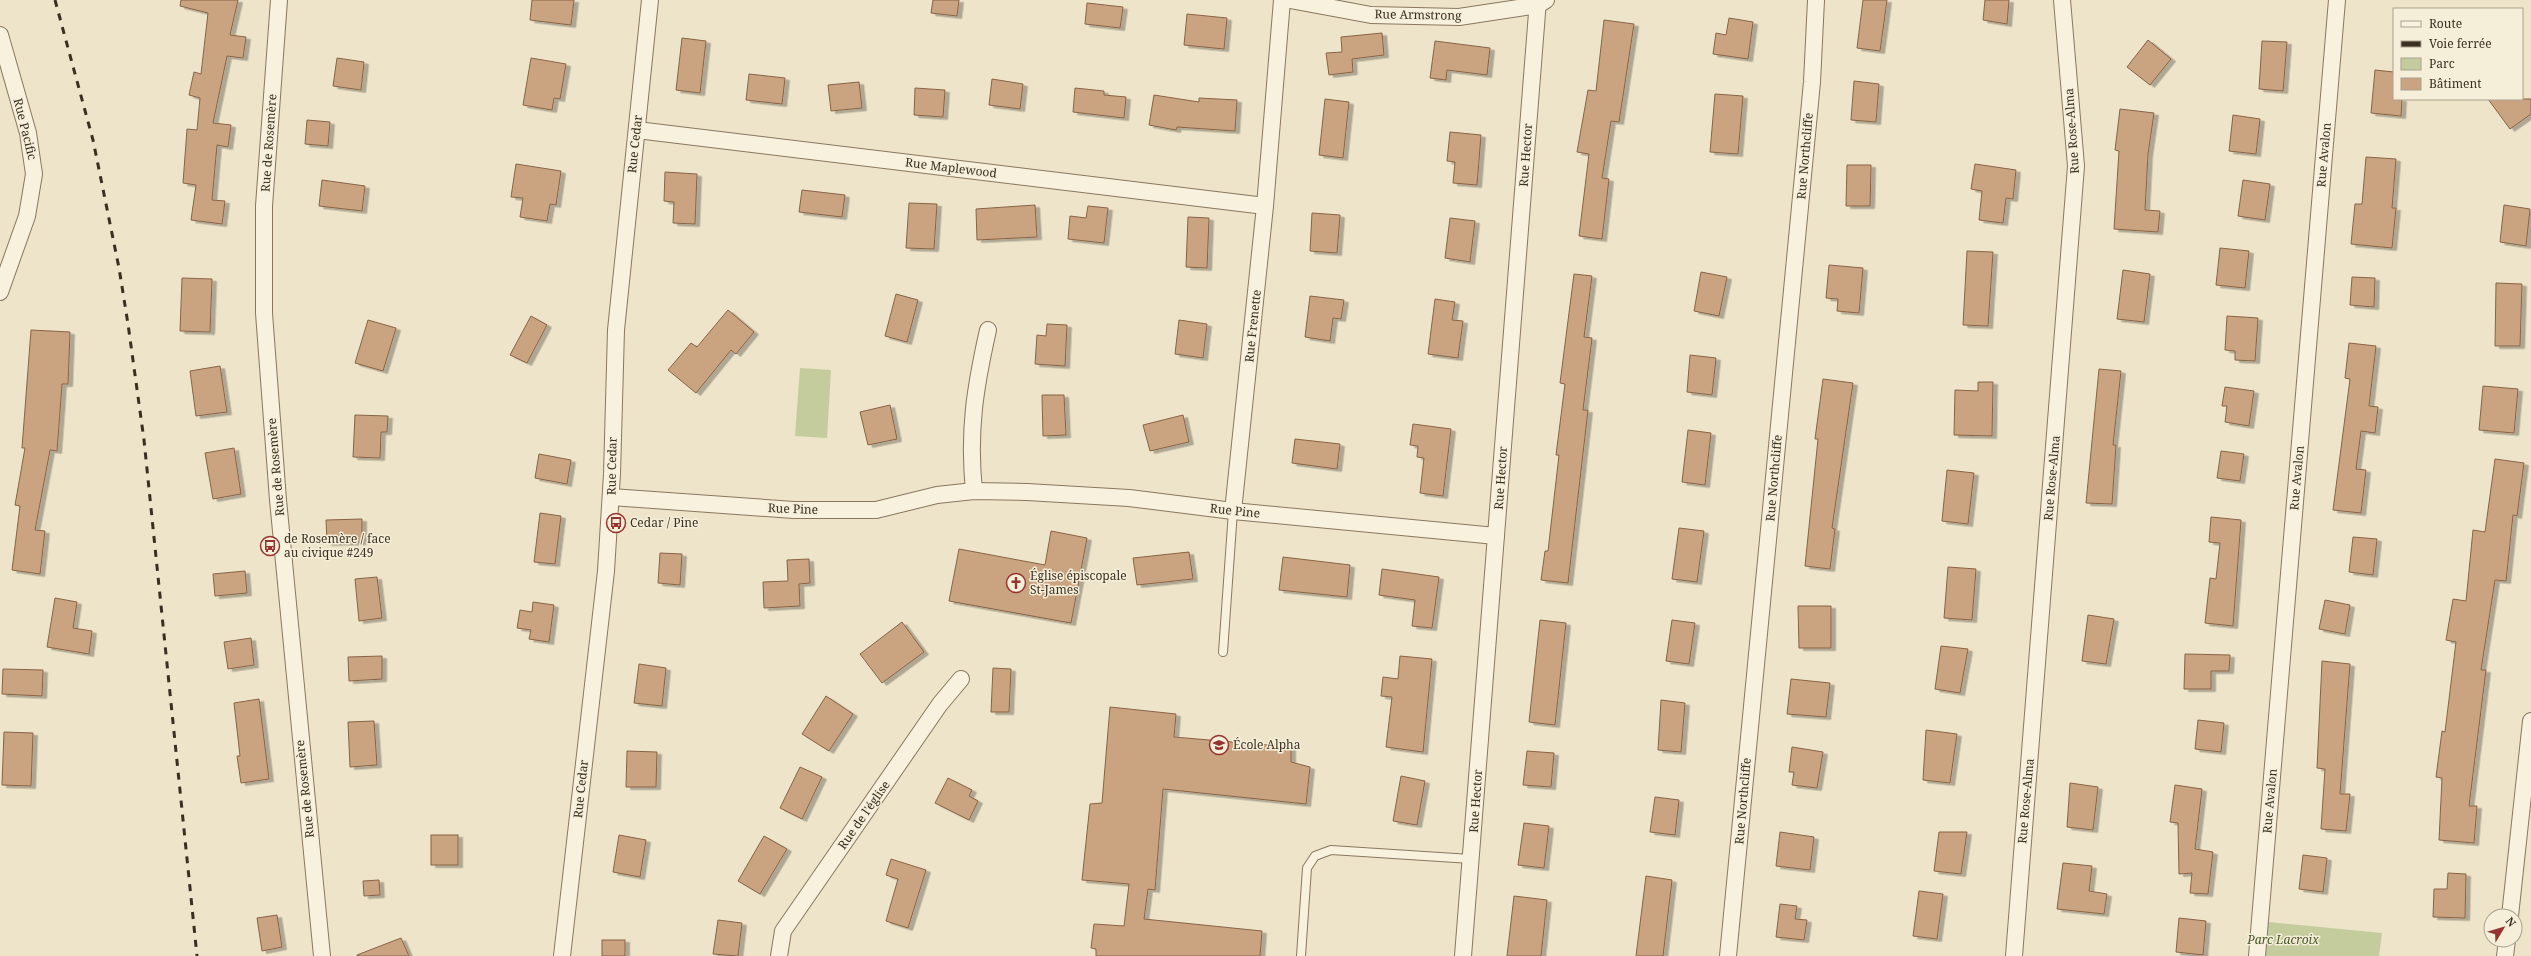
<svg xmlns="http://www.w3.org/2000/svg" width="2531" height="956" font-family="'Noto Serif',serif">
<defs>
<filter id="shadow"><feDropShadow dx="4.5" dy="2.5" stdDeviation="0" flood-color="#0004"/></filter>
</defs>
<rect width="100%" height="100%" fill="#ede4c9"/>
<g fill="#c4cc9d">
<polygon points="800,368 831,370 827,438 795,436"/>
<polygon points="2268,922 2382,933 2379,956 2264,956"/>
</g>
<g fill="#caa381" stroke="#886345" filter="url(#shadow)">
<polygon points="181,0 238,0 230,35 246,37 243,58 227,56 213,123 231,125 228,147 217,145 212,200 225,201 222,224 191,220 196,185 183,183 187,129 197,130 200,98 189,95 194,72 201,74 208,13 180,6"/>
<polygon points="532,0 574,0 571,25 530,20"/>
<polygon points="933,0 959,0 957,16 931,13"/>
<polygon points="1863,0 1887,0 1880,51 1857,48"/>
<polygon points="1985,0 2009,0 2007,24 1983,20"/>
<polygon points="1087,3 1123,7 1120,28 1085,24"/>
<polygon points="1187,14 1227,18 1224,49 1184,45"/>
<polygon points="1729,18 1753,22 1748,59 1713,54 1716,33 1726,35"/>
<polygon points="1604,20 1634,24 1619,122 1611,121 1602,178 1609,179 1602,239 1579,236 1589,154 1577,152 1588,90 1596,91"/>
<polygon points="1382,33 1384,55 1352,59 1353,72 1329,75 1326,53 1342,52 1341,37"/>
<polygon points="682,38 706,41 700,93 676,90"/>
<polygon points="2148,40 2171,59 2150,85 2127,67"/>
<polygon points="1435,41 1490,48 1487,75 1447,70 1446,80 1430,78"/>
<polygon points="2262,41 2287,42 2283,91 2259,89"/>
<polygon points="337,58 364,62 361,90 333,86"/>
<polygon points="531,58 566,64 560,99 554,98 552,110 523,105"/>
<polygon points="2375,70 2394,72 2394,99 2402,99 2401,116 2371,113"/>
<polygon points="749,74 785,78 782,104 746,100"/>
<polygon points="992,79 1023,84 1020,109 989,105"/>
<polygon points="1854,81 1879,84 1876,122 1851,120"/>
<polygon points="859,82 862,108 831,111 828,85"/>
<polygon points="915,88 945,90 943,117 914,115"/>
<polygon points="1075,88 1104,91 1104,95 1126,97 1124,118 1073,112"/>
<polygon points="1715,94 1743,96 1738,154 1710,152"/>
<polygon points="1154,95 1199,102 1199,98 1237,100 1235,131 1177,127 1176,130 1149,125"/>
<polygon points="1325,99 1349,102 1343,158 1319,155"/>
<polygon points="2488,99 2531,99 2531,114 2510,129"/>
<polygon points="2120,109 2154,113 2148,154 2145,210 2160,211 2158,232 2114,229 2119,151 2115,150"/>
<polygon points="2233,115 2260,119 2256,154 2229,151"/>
<polygon points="307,120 330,122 328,146 305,144"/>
<polygon points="1450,132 1481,135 1477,185 1453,183 1455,162 1447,161"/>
<polygon points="2366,157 2396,159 2392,208 2396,208 2392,248 2351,244 2355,204 2362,204"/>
<polygon points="516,164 561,171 556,205 550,204 547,221 520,217 523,198 511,197"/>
<polygon points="1975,164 2016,170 2013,199 2006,198 2003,223 1979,220 1982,191 1971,189"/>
<polygon points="1847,165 1871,165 1870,206 1846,206"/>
<polygon points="665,172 697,174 695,224 673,223 674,202 664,201"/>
<polygon points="322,180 365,186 362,211 319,206"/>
<polygon points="2243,180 2270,184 2265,220 2238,216"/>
<polygon points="802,190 845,195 842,217 799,212"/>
<polygon points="909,203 937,204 934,249 906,248"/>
<polygon points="1035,205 1037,237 977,240 976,209"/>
<polygon points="2504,205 2530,209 2526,246 2500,242"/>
<polygon points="1088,206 1108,208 1104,243 1068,239 1070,216 1086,218"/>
<polygon points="1312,213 1340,215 1337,253 1310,251"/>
<polygon points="1188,217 1209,218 1207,268 1186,267"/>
<polygon points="1450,218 1475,221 1470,262 1445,258"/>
<polygon points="2220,248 2249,251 2245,288 2216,285"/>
<polygon points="1967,251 1993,252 1988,326 1963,325"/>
<polygon points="1829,265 1863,268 1859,313 1837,311 1838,299 1826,298"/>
<polygon points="2123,270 2150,274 2144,322 2117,319"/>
<polygon points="1701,272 1727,277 1719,316 1694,311"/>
<polygon points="1574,274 1592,276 1584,337 1592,338 1583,410 1588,410 1568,583 1541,580 1545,551 1548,551 1559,455 1556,455 1565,384 1560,383"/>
<polygon points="2352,277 2375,278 2374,307 2350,305"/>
<polygon points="182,278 212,279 210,332 180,331"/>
<polygon points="2496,283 2522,284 2520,346 2495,346"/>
<polygon points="896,294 918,300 907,342 885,336"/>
<polygon points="1310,296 1344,300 1341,319 1333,318 1330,341 1305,337"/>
<polygon points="1435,299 1455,302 1452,320 1463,321 1458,358 1428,354"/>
<polygon points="728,310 754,332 736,354 731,350 696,393 668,370 691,343 697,347"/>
<polygon points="531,316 547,325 527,363 510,355"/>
<polygon points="2227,316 2258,318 2255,361 2235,360 2235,351 2225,350"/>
<polygon points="368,320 396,328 383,371 355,363"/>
<polygon points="1179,320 1207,324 1203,358 1175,354"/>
<polygon points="1047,324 1067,325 1065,366 1035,364 1037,335 1046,336"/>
<polygon points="31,330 70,332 68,384 62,384 57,451 50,450 35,530 45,531 40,574 12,570 20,506 15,505 25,448 22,448"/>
<polygon points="2349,343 2376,346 2369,406 2378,407 2375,433 2361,431 2356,469 2366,470 2361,513 2333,510 2350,379 2345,378"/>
<polygon points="1690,355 1716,358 1712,395 1687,392"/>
<polygon points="220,366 227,412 196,416 190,371"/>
<polygon points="2099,369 2121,371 2113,445 2116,445 2112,504 2086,503"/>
<polygon points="1823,379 1853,383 1832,528 1835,529 1830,569 1805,566 1818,439 1815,439"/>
<polygon points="1978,382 1993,382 1992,436 1954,435 1955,390 1978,391"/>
<polygon points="2483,386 2518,389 2514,433 2479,430"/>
<polygon points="2225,387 2254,391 2249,426 2225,422 2227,406 2222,406"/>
<polygon points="1042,395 1064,395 1066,435 1043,436"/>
<polygon points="890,405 897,439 868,445 860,412"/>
<polygon points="355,415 388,416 387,432 381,432 380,458 353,457"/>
<polygon points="1183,415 1189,442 1150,451 1143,425"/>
<polygon points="1413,424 1451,429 1443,496 1420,493 1424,458 1417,457 1418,446 1410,445"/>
<polygon points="1688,430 1711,433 1705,485 1682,482"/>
<polygon points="1295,439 1340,444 1337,469 1292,463"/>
<polygon points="234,448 241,494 213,499 205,453"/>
<polygon points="2221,451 2244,454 2240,481 2217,478"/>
<polygon points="539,454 571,460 567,484 535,478"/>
<polygon points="2495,459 2524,463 2517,516 2513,515 2506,581 2495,580 2481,670 2486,670 2469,806 2477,806 2474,843 2439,840 2442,778 2436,777 2442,731 2445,732 2456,642 2446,640 2453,599 2466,601 2473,530 2485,532"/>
<polygon points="1947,470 1974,473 1968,524 1942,521"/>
<polygon points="540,513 561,516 555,564 534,562"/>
<polygon points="2211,517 2241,520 2233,626 2205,623 2210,578 2216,579 2220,543 2209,542"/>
<polygon points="362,519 362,542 327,543 326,520"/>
<polygon points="1679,528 1704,531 1697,582 1672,579"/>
<polygon points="1051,531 1087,538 1071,623 949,601 959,549 1045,565"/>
<polygon points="2353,537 2377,539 2373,575 2349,572"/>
<polygon points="1189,552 1193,579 1137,585 1133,558"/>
<polygon points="660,553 682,554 680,585 658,583"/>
<polygon points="1283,557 1350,565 1347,597 1279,590"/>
<polygon points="809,559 810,583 799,584 800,606 764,608 763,582 788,581 787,560"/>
<polygon points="1948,567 1976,569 1972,620 1944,618"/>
<polygon points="1382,569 1439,577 1432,628 1412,626 1415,600 1379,595"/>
<polygon points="245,571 247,593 215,596 213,574"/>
<polygon points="377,577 382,618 359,621 355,579"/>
<polygon points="55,598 77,602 73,628 92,631 89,654 47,647"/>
<polygon points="2325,600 2350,605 2345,634 2319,629"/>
<polygon points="533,602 554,605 549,642 529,639 531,630 517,628 520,610 532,612"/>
<polygon points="1798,606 1831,606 1831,648 1799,648"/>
<polygon points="2088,615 2114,619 2106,664 2082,661"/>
<polygon points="1540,620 1566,623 1555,725 1529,722"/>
<polygon points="1672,620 1695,623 1689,664 1666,661"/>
<polygon points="902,622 924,652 882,683 860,654"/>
<polygon points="251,638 254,665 228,669 224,642"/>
<polygon points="1941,646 1968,649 1960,693 1935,689"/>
<polygon points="2185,654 2230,655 2229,671 2211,671 2211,689 2184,689"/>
<polygon points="382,656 382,679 349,681 348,657"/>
<polygon points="1400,656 1432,659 1423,752 1386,747 1392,697 1381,696 1383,677 1398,679"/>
<polygon points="2322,661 2350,664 2340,794 2350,794 2346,831 2321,829 2325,769 2317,768"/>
<polygon points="639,664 666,668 662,706 634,703"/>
<polygon points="993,668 1011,669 1009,712 991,712"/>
<polygon points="3,669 43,670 42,696 2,694"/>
<polygon points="1791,679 1830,683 1826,717 1787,714"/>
<polygon points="826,696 853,714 829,751 802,734"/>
<polygon points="259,699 269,779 241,783 237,756 240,756 234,703"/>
<polygon points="1661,700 1685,703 1681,752 1658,750"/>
<polygon points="1110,707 1176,714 1174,737 1291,747 1291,762 1310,767 1306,804 1163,789 1155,890 1148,889 1144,919 1262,931 1260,956 1096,956 1096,949 1091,948 1094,924 1124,926 1129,884 1082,880 1090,804 1102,803"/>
<polygon points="2198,720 2224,723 2221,752 2195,749"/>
<polygon points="374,721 377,765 350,767 348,722"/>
<polygon points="1926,730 1957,734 1950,783 1923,780"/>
<polygon points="4,732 33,733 31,786 2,785"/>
<polygon points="1792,747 1823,752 1817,788 1792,785 1794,772 1789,772"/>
<polygon points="627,751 657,752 656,787 626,787"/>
<polygon points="1527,751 1554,753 1551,787 1523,785"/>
<polygon points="800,767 822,777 802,819 780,808"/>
<polygon points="1401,776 1425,781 1417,825 1393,821"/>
<polygon points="948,778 972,790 969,796 978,801 969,820 935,803"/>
<polygon points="2070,783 2098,787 2093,830 2067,827"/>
<polygon points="2175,785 2202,789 2195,849 2213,852 2208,894 2190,893 2192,873 2179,874 2178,823 2170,822"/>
<polygon points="1655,797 1679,800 1675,835 1650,832"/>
<polygon points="1524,823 1549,826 1544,868 1518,865"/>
<polygon points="1780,832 1814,837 1810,870 1776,866"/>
<polygon points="1939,832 1967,832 1961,874 1934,871"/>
<rect x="431" y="835" width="27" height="30"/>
<polygon points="619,835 646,840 640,877 613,872"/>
<polygon points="764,836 787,849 760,894 738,881"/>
<polygon points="2303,855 2327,858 2323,892 2299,889"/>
<polygon points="891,859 926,870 908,928 886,921 898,879 886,875"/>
<polygon points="2063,863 2092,866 2089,891 2107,894 2104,914 2057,909"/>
<polygon points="2448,873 2466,874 2465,918 2433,917 2434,889 2447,889"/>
<polygon points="1646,876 1672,880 1663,956 1636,956"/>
<polygon points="379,880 380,895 364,896 363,881"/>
<polygon points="1919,891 1943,894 1937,939 1913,936"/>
<polygon points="1514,896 1547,900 1541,956 1507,956"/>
<polygon points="1780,904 1797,906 1795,919 1807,920 1804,940 1776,937"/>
<polygon points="277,915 282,947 262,951 257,918"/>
<polygon points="2179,918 2206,921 2203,955 2176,952"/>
<polygon points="718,920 742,923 738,956 713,954"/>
<polygon points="401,938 409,956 357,956 357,955"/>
<rect x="602" y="940" width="23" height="16"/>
</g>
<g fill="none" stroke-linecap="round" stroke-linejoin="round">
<g stroke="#89775e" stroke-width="10">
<g id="lane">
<polyline points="1223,652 1233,511"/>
<polyline points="1301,956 1307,868 1315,856 1331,850 1471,859"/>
</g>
</g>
<g stroke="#89775e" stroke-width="18">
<g id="street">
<polyline points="279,0 264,206 264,313 278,500 322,956"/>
<polyline points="1290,0 1371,15 1459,17 1538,5 1546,0"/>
<polyline points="0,35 28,133 34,174 27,216 0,292"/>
<polyline points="637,130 1265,206"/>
<path d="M 974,491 C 968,431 975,388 988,330"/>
<polyline points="611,497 794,510 876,510 937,495 974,491 1027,492 1129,498 1233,511 1496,536"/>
<polyline points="1233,511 1265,206 1282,0"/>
<polyline points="2510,916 2531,721"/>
<polyline points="562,956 606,571 612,474 616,330 650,0"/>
<polyline points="779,956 783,931 940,704 961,679"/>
<polyline points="1463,956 1538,0"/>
<polyline points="1728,956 1812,82 1816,0"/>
<polyline points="2014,956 2076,166 2062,0"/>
<polyline points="2257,956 2337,0"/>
<polyline points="2505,956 2507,940"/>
</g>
</g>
<use href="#lane" stroke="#f8f1dd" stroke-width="8"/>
<use href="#street" stroke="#f8f1dd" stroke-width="16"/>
<polyline stroke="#3b2f21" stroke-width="3" stroke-dasharray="7 7" stroke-linecap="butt" points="55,0 93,140 119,268 128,324 144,440 197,956"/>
</g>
<defs>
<g id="bus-ring" transform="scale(1)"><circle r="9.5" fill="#f5eed9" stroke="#963431" stroke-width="1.5"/><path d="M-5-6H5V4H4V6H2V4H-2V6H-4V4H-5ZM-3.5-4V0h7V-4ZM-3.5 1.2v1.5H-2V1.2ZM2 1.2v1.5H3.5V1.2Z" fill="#963431"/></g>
<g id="church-ring" transform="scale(1)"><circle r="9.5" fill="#f5eed9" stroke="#963431" stroke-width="1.5"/><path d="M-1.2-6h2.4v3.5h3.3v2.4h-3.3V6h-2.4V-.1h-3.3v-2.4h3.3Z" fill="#963431"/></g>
<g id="school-ring" transform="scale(1)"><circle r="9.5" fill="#f5eed9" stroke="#963431" stroke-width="1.5"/><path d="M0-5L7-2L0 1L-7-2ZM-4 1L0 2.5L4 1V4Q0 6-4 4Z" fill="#963431"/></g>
</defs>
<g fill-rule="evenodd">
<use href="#bus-ring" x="616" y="523"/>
<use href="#bus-ring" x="270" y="546"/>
<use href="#church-ring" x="1016" y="583"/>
<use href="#school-ring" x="1219" y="745"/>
</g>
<g text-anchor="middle" stroke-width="3" stroke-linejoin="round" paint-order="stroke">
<g font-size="12" fill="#3b2f21" stroke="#f5eed9">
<text transform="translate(1418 15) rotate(1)" y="4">Rue Armstrong</text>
<text transform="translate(25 129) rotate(76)" y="4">Rue Pacific</text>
<text transform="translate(2072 131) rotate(-94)" y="4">Rue Rose-Alma</text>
<text transform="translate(269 143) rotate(-86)" y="4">Rue de Rosemère</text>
<text transform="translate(635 144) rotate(-84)" y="4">Rue Cedar</text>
<text transform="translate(1526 155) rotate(-86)" y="4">Rue Hector</text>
<text transform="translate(2324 155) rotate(-85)" y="4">Rue Avalon</text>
<text transform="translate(1805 156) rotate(-85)" y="4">Rue Northcliffe</text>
<text transform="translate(951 168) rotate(7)" y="4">Rue Maplewood</text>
<text transform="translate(1253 326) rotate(-84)" y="4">Rue Frenette</text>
<text transform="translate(612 466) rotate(-89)" y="4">Rue Cedar</text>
<text transform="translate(276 467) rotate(-95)" y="4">Rue de Rosemère</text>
<text transform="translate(1501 478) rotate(-86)" y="4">Rue Hector</text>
<text transform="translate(1774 478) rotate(-85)" y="4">Rue Northcliffe</text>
<text transform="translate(2052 478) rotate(-85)" y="4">Rue Rose-Alma</text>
<text transform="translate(2297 478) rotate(-85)" y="4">Rue Avalon</text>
<text transform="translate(793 509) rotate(2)" y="4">Rue Pine</text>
<text transform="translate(1235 511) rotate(6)" y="4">Rue Pine</text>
<text transform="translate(305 789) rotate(-96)" y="4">Rue de Rosemère</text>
<text transform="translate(581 789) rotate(-84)" y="4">Rue Cedar</text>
<text transform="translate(1476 801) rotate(-86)" y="4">Rue Hector</text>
<text transform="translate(1743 801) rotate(-85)" y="4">Rue Northcliffe</text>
<text transform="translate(2026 801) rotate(-85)" y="4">Rue Rose-Alma</text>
<text transform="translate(2270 801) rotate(-85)" y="4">Rue Avalon</text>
<text transform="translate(864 815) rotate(-55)" y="4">Rue de l'église</text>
</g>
<g font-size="12" fill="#3b2f21" stroke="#f5eed9" text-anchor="start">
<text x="630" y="527">Cedar / Pine</text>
<text x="284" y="543">de Rosemère / face<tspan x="284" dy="14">au civique #249</tspan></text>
<text x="1030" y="580">Église épiscopale<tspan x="1030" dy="14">St-James</tspan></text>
<text x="1233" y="749">École Alpha</text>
</g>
<g font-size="12" font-style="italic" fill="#495629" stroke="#f5eed9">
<text x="2283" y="944">Parc Lacroix</text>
</g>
</g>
<rect x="2393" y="8" width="130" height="92" fill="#f5eed9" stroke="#aba28f"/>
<rect x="2401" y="21" width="20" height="6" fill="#f8f1dd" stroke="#aba28f"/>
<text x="2429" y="28" font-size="12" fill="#3b2f21">Route</text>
<rect x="2401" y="41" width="20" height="6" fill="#3b2f21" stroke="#aba28f"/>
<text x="2429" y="48" font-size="12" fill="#3b2f21">Voie ferrée</text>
<rect x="2401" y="58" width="20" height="12" fill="#c4cc9d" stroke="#aba28f"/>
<text x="2429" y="68" font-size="12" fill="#3b2f21">Parc</text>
<rect x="2401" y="78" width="20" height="12" fill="#caa381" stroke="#aba28f"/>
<text x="2429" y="88" font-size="12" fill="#3b2f21">Bâtiment</text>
<g transform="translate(2503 928) rotate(52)"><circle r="19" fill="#f5eed9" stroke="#aba28f"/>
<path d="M0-3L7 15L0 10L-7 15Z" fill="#963431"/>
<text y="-6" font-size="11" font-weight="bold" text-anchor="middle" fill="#3b2f21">N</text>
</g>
</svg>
